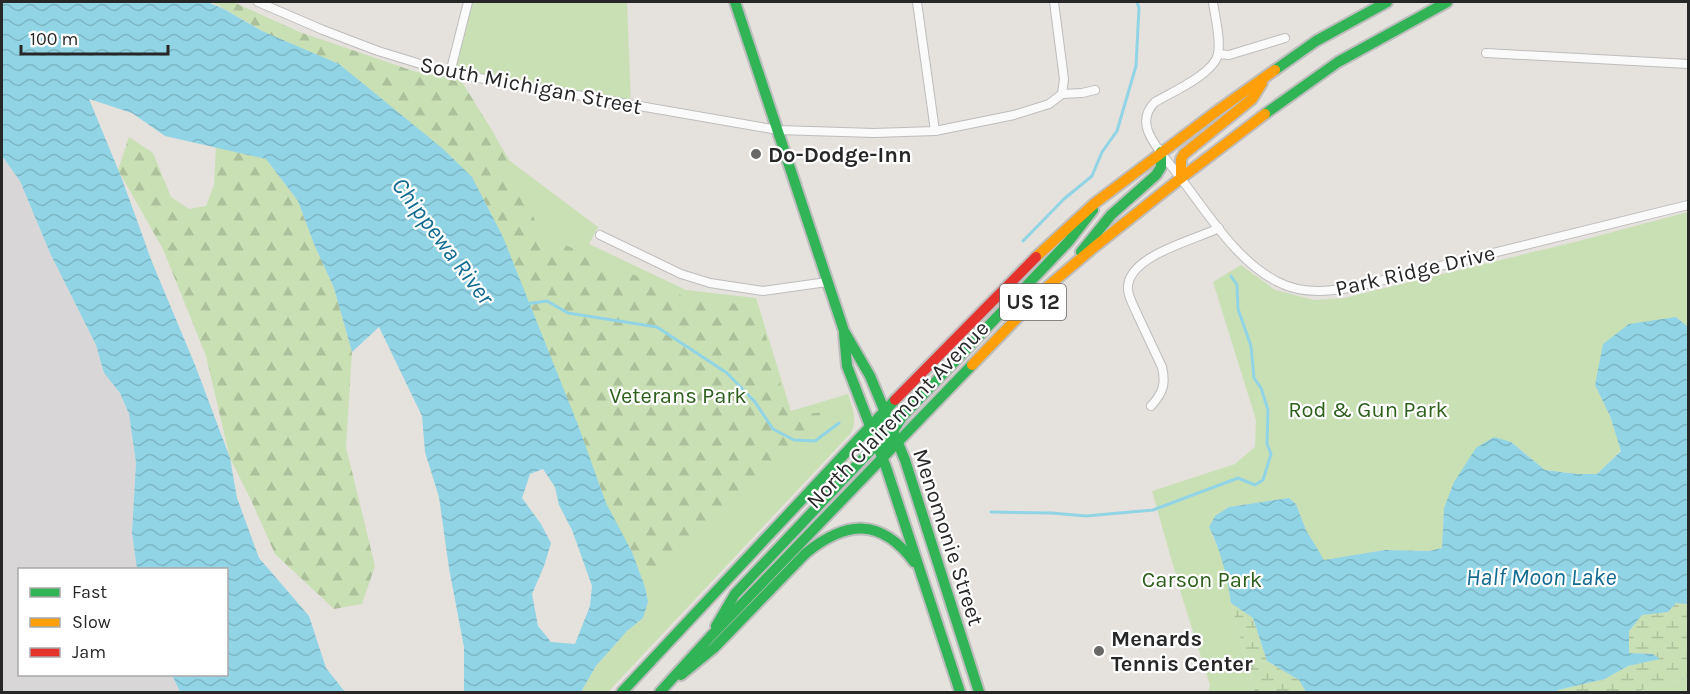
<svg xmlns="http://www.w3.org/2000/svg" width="1690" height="694" font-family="Karla,sans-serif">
<defs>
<pattern id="forest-firs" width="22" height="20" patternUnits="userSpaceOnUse" patternTransform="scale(1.5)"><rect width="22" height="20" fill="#c9e0b5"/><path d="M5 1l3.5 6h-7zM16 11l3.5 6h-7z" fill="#adc09c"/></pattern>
<pattern id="wetland-marsh" width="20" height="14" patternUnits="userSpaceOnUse" patternTransform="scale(1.5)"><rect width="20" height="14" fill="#c9e0b5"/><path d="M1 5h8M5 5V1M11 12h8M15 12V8" fill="none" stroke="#adc09c"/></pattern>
<pattern id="water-waves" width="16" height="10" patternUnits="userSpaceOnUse" patternTransform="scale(1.5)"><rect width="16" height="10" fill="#91d4e5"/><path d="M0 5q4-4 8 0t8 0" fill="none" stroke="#7db6c4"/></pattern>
</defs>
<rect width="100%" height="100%" fill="#e5e1dc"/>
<polygon fill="#d9d6d8" points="2,156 20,181 50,253 96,345 104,373 120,393 129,414 136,463 132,533 137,569 20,570 20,674 172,675 180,692 2,692"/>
<g fill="#c9e0b5">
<polygon points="468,2 627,2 631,105 450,73"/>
<path d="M 302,33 L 416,72 L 460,79 L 510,161 L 598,227 L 589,244 L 686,290 L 756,298 L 791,411 L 848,394 C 852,407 858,420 851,433 L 608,692 L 581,692 L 596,666 L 627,631 L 643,618 L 648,602 L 645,587 L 632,552 Z"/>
<polygon points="1688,212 1688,327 1676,317 1595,385 1610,416 1621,450 1597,474 1577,474 1545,470 1511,442 1444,508 1443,548 1429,551 1385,550 1324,561 1306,530 1296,504 1289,498 1229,507 1209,527 1223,560 1230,587 1231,603 1255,692 1208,692 1210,685 1182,597 1152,491 1235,464 1255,447 1256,420 1213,282 1241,265 1275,290 1314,300 1344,298 1579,241"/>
<polygon points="1688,678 1688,692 1634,692"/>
</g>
<g fill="url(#forest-firs)">
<polygon points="212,2 233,2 302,33 416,72 460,79 493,132 542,235 683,296 757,307 790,416 823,412 645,587 632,552 606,503 578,425 503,237 472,177 442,148 386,102"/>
<polygon points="129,137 153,153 171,197 189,209 206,206 214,185 216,147 266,159 298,201 314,244 334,288 352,352 346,447 375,566 362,604 334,609 275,554 251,500 230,458 206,356 163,249 118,170"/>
</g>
<g fill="url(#wetland-marsh)">
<polygon points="1676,602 1688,604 1688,678 1634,692 1555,692 1558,690 1605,679 1628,666 1659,659 1653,654 1629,653 1629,631 1642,614 1668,612"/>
<polygon points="1231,603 1253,618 1267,661 1299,680 1306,692 1255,692"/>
</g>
<g fill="url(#water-waves)" fill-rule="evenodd">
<path d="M 2,2 L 207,2 L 222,8 L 262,31 L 339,64 L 442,148 L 472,177 L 503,237 L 578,425 L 606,503 L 632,552 L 645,587 L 648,602 L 643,618 L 627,631 L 596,666 L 581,692 L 464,692 L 464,647 L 449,568 L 439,497 L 425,452 L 422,416 L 379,327 L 352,352 L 334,288 L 314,244 L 298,201 L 266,159 L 165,136 L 132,113 L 89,99 L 122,179 L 152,262 L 195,365 L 230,458 L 237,498 L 259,558 L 309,616 L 326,668 L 345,692 L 180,692 L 172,675 L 226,674 L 226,570 L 137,569 L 132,533 L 136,463 L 129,414 L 120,393 L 104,373 L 96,345 L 50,253 L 20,181 L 2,156 ZM 543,469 L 555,487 L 559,505 L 572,530 L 592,586 L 590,606 L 575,644 L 551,642 L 538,626 L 532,594 L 544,566 L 551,543 L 541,524 L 522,498 L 530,474 Z"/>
<path d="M 1676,317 L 1688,327 L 1688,604 L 1676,603 L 1668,612 L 1642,615 L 1629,631 L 1629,653 L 1653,654 L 1660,659 L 1628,666 L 1605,679 L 1558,690 L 1555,692 L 1306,692 L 1299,680 L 1267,661 L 1253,618 L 1231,603 C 1227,576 1221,551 1209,527 L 1215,516 L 1229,507 L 1289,498 L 1296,504 L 1306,530 L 1324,560 L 1385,550 L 1429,551 L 1442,548 L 1444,508 L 1454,482 L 1476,448 L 1494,437 L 1511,442 L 1545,470 L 1577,474 L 1597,474 L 1621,451 L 1610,416 L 1595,385 L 1603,344 L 1629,324 Z"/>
</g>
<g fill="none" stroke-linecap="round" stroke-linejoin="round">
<g stroke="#91d4e5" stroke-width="3">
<polyline points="1023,241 1064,199 1092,176 1102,152 1117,131 1136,66 1139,8 1137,2"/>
<polyline points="526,304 547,301 568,313 657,327 727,373 755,402 773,429 794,440 815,441 839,423"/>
<polyline points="991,512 1051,513 1086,516 1153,510 1238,478 1255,485 1263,480 1271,454 1267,444 1268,410 1261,388 1254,378 1251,346 1238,309 1237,285 1231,276"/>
</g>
<g stroke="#bebdbe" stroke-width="10">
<g id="street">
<polyline points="258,2 323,30 349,40 378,51 450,73 778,130 874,133 935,131 1014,115 1049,104 1062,94 1082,93 1095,90"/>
<polyline points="917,2 935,131"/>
<polyline points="1054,2 1064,79 1062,94"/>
<path d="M 1213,2 C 1215,17 1221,39 1218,54 C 1214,74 1172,92 1155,102 C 1147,110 1144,120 1148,131 C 1154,147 1169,162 1179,176 C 1207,212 1236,261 1278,282 C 1305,296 1335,291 1363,285 L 1688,205"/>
<polyline points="1486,53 1688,64"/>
<polyline points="1218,54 1229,55 1285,38"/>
<polyline points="450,73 468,2"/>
<polyline points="600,235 681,274 710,283 763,291 827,282"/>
<path d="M 1151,406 C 1163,393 1166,384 1162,367 C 1154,350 1146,333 1138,316 C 1135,308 1129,299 1128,290 C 1125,256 1195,240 1219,228"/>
</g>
</g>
<g stroke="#bebdbe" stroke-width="14">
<g id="fast">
<polyline points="735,2 844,331 870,376 905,460 979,692"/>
<polyline points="1275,70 1316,41 1387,2"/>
<polyline points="1265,114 1338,62 1447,2"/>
<polyline points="1081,252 1111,215 1156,175 1161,167 1161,152"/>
<polyline points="844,334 847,366 887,470 960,692"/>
<polyline points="882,456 890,436 902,417 1069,241 1093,210"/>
<polyline points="716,626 735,594 871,450 880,436 884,413"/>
<path d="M 681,675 L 714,648 L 806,553 C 847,520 881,518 914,562"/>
<polyline points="622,692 895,400"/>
<polyline points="660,692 710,637 972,365"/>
</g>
</g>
<g stroke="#bebdbe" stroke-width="14">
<g id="slow">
<polyline points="1181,178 1181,159 1184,154 1252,99 1262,83"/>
<polyline points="1036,257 1095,203 1217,111 1275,70"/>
<polyline points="972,365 1046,288 1093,248 1181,178 1265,114"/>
</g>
</g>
<g stroke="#bebdbe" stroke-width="14">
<polyline id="jam" points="895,400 1036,257"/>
</g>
<use href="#street" stroke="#fbfafa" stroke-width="8"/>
<use href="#fast" stroke="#30b455" stroke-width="10"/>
<use href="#slow" stroke="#ff9f0a" stroke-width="10"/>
<use href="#jam" stroke="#e5322d" stroke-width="10"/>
</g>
<g fill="#6a6866" stroke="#fff" stroke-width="2">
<circle cx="756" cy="154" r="6"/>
<circle cx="1099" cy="651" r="6"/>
</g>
<g text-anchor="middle" stroke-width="4.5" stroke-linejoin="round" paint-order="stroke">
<rect fill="#fff" stroke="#686868" stroke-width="1.5" x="1000" y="284" width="66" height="36" rx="4.5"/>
<g font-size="21" font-weight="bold" fill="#272727">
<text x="1033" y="309">US 12</text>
</g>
<g font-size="22" fill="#272727" stroke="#fff">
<text transform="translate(531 85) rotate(11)" y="8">South Michigan Street</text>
<text transform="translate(1415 270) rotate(-13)" y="8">Park Ridge Drive</text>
<text transform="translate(897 414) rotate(-46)" y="8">North Clairemont Avenue</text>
<text transform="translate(949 537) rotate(72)" y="8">Menomonie Street</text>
</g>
<g font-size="22" font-weight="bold" fill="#272727" stroke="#fff" text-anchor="start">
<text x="768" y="162">Do-Dodge-Inn</text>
<text x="1111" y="646">Menards<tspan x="1111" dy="25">Tennis Center</tspan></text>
</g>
<g font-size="22" fill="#2c5f1b" stroke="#fff">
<text x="678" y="403">Veterans Park</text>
<text x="1368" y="417">Rod &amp; Gun Park</text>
<text x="1202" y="587">Carson Park</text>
</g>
<g font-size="24" font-style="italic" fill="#116a90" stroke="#fff">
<text transform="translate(443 241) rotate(53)" y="8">Chippewa River</text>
<text x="1541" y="585">Half Moon Lake</text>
</g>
</g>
<rect width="1690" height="694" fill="none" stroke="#272727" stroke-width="6"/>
<rect x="18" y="568" width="210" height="108" fill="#ffffff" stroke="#a9a9a9" stroke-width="1.5"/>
<rect x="30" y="588" width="30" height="9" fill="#30b455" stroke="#a9a9a9" stroke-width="1.5"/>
<text x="72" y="598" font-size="18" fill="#272727">Fast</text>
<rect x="30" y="618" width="30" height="9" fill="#ff9f0a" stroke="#a9a9a9" stroke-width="1.5"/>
<text x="72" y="628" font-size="18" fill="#272727">Slow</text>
<rect x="30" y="648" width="30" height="9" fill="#e5322d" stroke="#a9a9a9" stroke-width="1.5"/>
<text x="72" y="658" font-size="18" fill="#272727">Jam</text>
<path d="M21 45v9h147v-9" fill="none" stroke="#272727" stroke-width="3"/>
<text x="30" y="45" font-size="18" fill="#272727" stroke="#ffffff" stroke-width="4.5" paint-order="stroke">100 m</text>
</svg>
